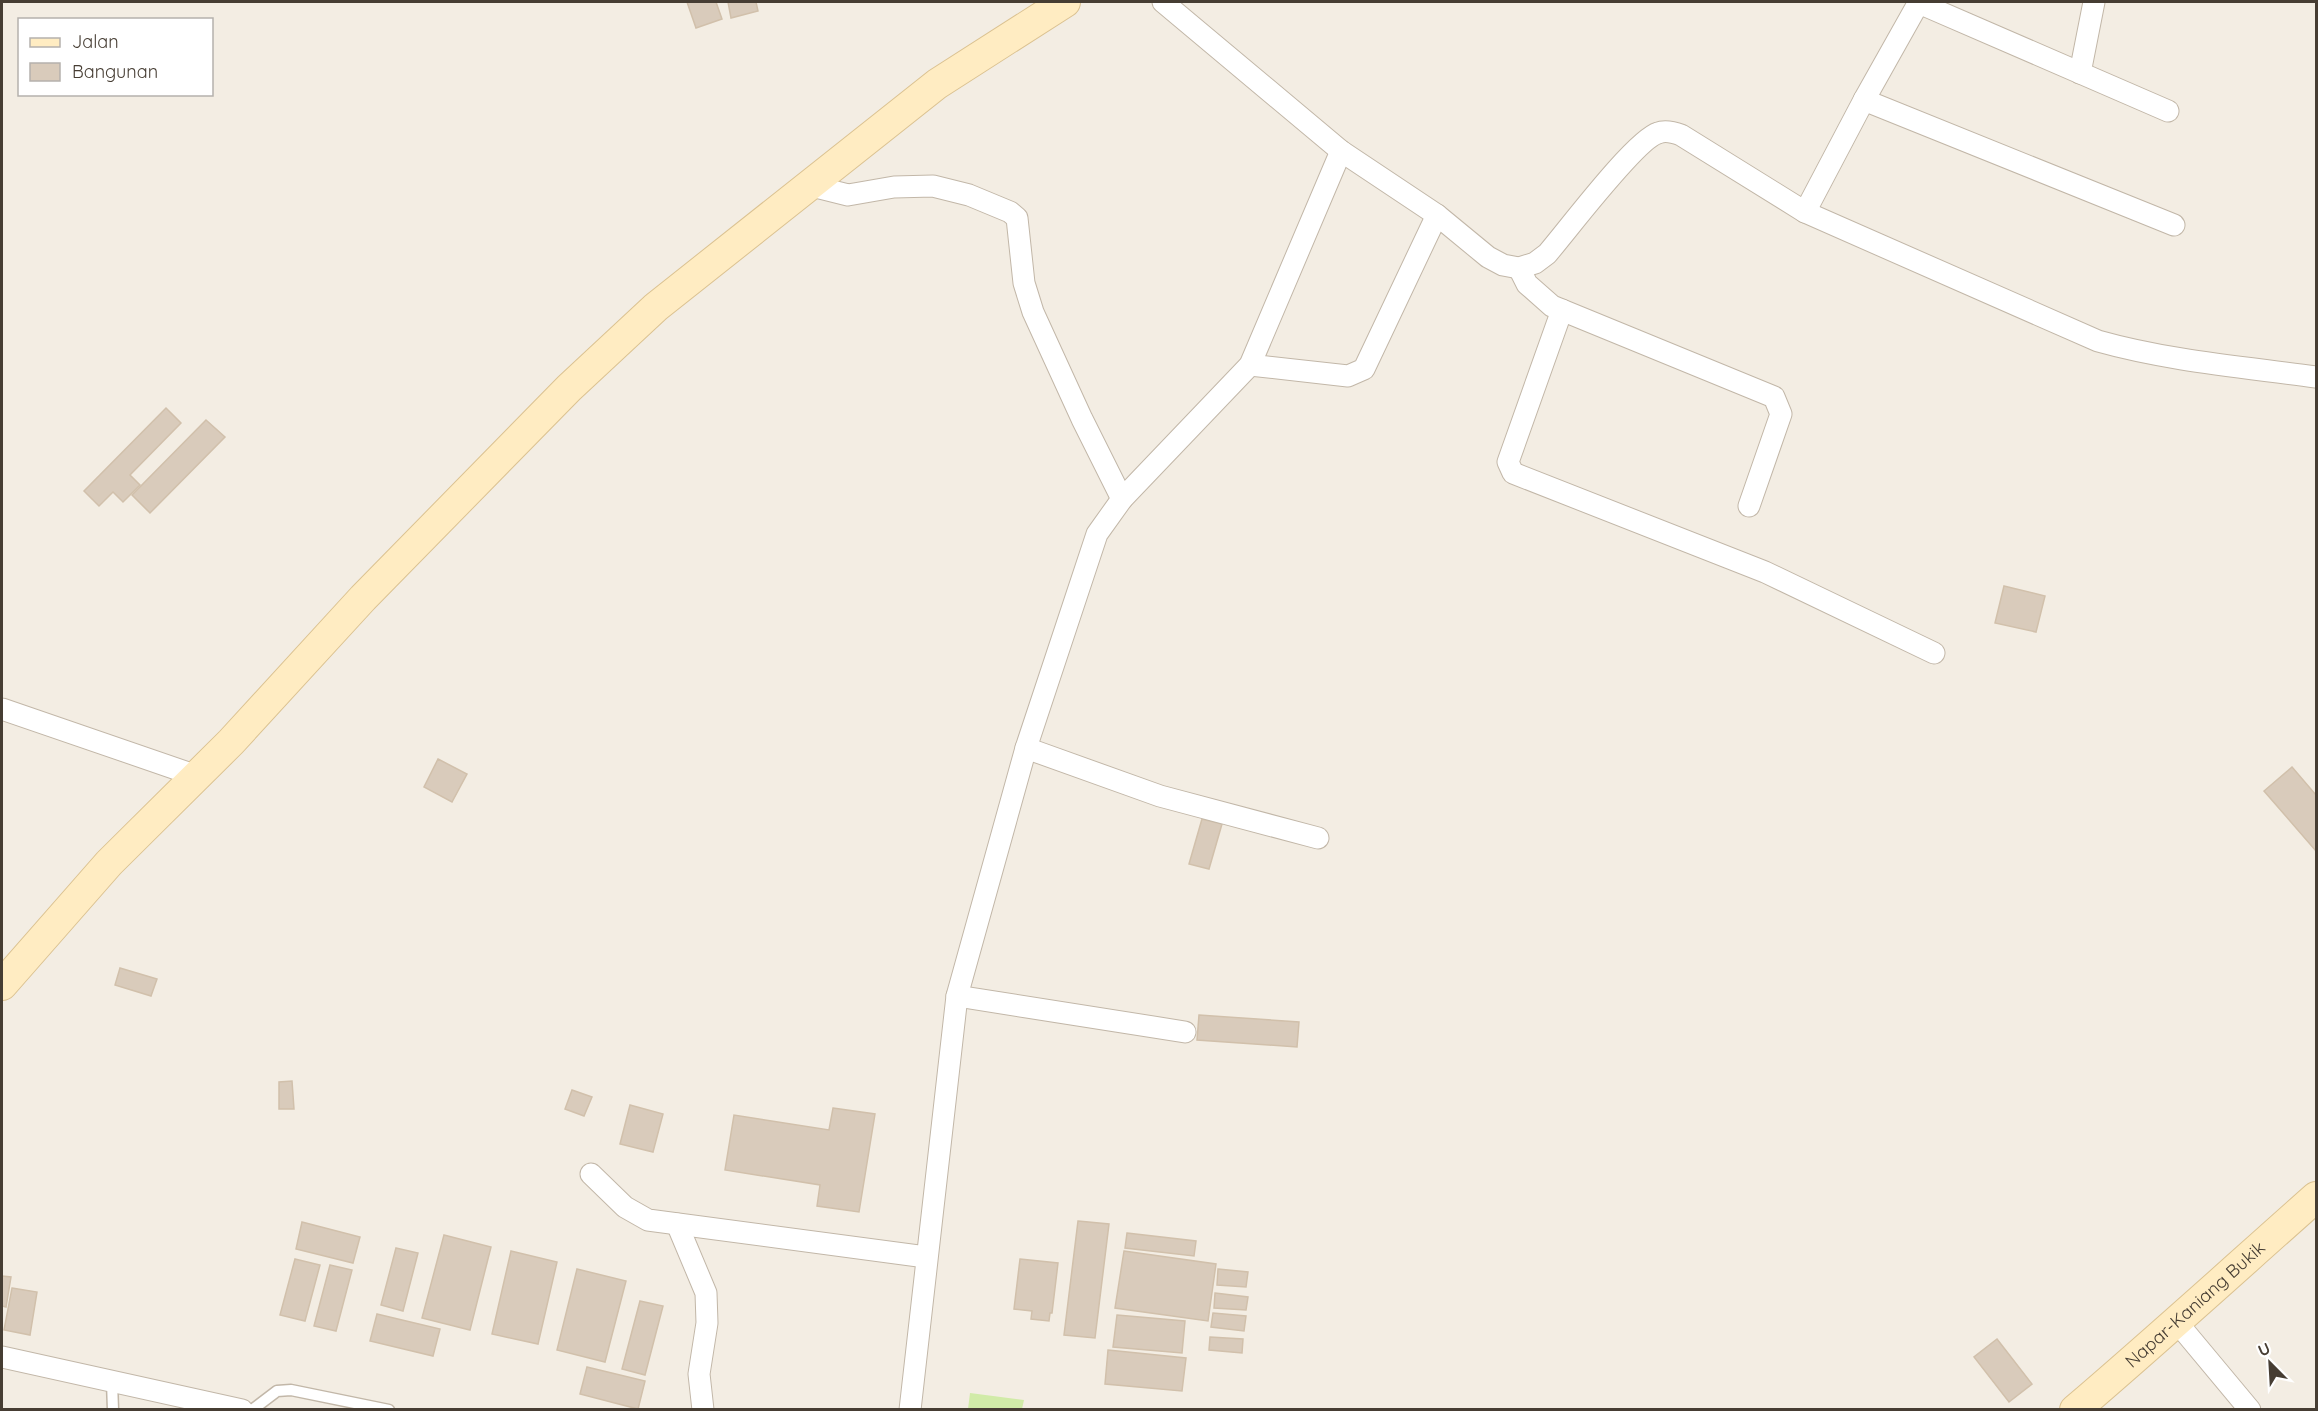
<svg xmlns="http://www.w3.org/2000/svg" width="2318" height="1411" font-family="Quicksand,sans-serif">
<rect width="100%" height="100%" fill="#f3ede3"/>
<polygon fill="#d1eba8" points="970,1393 1024,1400 1022,1409 968,1409"/>
<g fill="#d9cbbb" stroke="#d1c0ab" stroke-width="1.5">
<polygon points="687,2 716,2 722,19 696,28"/>
<polygon points="728,2 756,2 758,11 731,18"/>
<polygon points="166,408 181,423 130,475 140,485 123,502 113,492 99,506 84,491"/>
<polygon points="206,420 225,437 150,513 132,495"/>
<polygon points="2004,586 2045,596 2036,632 1995,623"/>
<polygon points="438,759 467,774 452,802 424,787"/>
<polygon points="2292,767 2316,795 2316,851 2264,791"/>
<polygon points="1202,819 1222,824 1209,869 1189,864"/>
<polygon points="120,968 157,979 151,996 115,985"/>
<polygon points="1199,1015 1299,1022 1297,1047 1197,1040"/>
<polygon points="292,1081 294,1109 279,1109 279,1082"/>
<polygon points="572,1090 592,1097 584,1116 565,1109"/>
<polygon points="630,1105 663,1114 653,1152 620,1144"/>
<polygon points="833,1108 875,1114 859,1212 817,1206 820,1185 725,1170 734,1115 829,1130"/>
<polygon points="1078,1221 1109,1224 1095,1338 1064,1335"/>
<polygon points="302,1222 360,1237 353,1263 296,1249"/>
<polygon points="1127,1233 1196,1241 1194,1256 1125,1248"/>
<polygon points="444,1235 491,1247 470,1330 422,1318"/>
<polygon points="396,1248 418,1253 403,1311 381,1305"/>
<polygon points="511,1251 557,1262 538,1344 492,1334"/>
<polygon points="1124,1251 1216,1264 1208,1321 1115,1308"/>
<polygon points="295,1259 320,1265 305,1321 280,1315"/>
<polygon points="1020,1259 1058,1263 1052,1313 1050,1313 1049,1321 1031,1319 1032,1311 1014,1309"/>
<polygon points="330,1265 352,1270 336,1331 314,1326"/>
<polygon points="577,1269 626,1281 605,1362 557,1350"/>
<polygon points="1218,1269 1248,1272 1246,1287 1217,1285"/>
<polygon points="2,1276 11,1277 6,1307 2,1306"/>
<polygon points="12,1288 37,1292 30,1335 4,1330"/>
<polygon points="1215,1293 1248,1297 1246,1310 1214,1308"/>
<polygon points="640,1301 663,1306 645,1375 622,1369"/>
<polygon points="1213,1313 1246,1316 1244,1331 1211,1327"/>
<polygon points="377,1314 440,1329 433,1356 370,1341"/>
<polygon points="1117,1315 1185,1321 1182,1353 1113,1347"/>
<polygon points="1210,1337 1243,1339 1242,1353 1209,1350"/>
<polygon points="1997,1339 2032,1384 2009,1402 1974,1357"/>
<polygon points="1108,1350 1186,1358 1182,1391 1105,1384"/>
<polygon points="587,1367 645,1381 638,1409 580,1394"/>
</g>
<g fill="none" stroke-linecap="round" stroke-linejoin="round">
<g stroke="#c2b7a8" stroke-width="13">
<g id="lane">
<polyline points="112,1382 113,1410"/>
<polyline points="252,1410 277,1391 291,1390 389,1410"/>
</g>
</g>
<g stroke="#c2b7a8" stroke-width="23">
<g id="street">
<path d="M 1163,2 L 1341,151 L 1437,215 L 1488,257 L 1503,265 L 1519,268 L 1535,263 L 1547,254 C 1567,231 1635,140 1658,133 C 1665,130 1673,132 1681,135 L 1805,212 L 2098,341 C 2169,361 2244,367 2316,377"/>
<polyline points="1919,3 2168,111"/>
<polyline points="2080,73 2094,2"/>
<polyline points="1864,100 2174,225"/>
<polyline points="808,185 848,195 894,187 933,186 969,195 1010,212 1017,218 1024,283 1033,312 1082,419 1122,499"/>
<polyline points="1805,212 1864,100 1919,2"/>
<polyline points="1519,268 1527,284 1552,306 1774,397 1781,414 1749,506"/>
<polyline points="1562,310 1508,462 1513,473 1765,572 1934,653"/>
<polyline points="1250,365 1348,376 1364,369 1437,215"/>
<polyline points="2,709 197,776"/>
<polyline points="1026,748 1160,796 1318,838"/>
<polyline points="957,996 1185,1032"/>
<polyline points="591,1174 625,1207 648,1220 926,1257"/>
<polyline points="677,1224 706,1293 707,1323 699,1374 703,1410"/>
<polyline points="2175,1320 2250,1410"/>
<polyline points="2,1357 242,1410"/>
<polyline points="910,1410 957,996 1026,748 1097,534 1122,499 1250,365 1341,151"/>
</g>
</g>
<g stroke="#dbc291" stroke-width="32">
<g id="secondary">
<polyline points="2,985 109,863 231,742 363,598 569,388 656,307 937,84 1065,2"/>
<path id="s1" d="M 2075,1410 C 2157,1340 2236,1268 2316,1197"/>
</g>
</g>
<use href="#lane" stroke="#fff" stroke-width="10"/>
<use href="#street" stroke="#fff" stroke-width="21"/>
<use href="#secondary" stroke="#ffecc2" stroke-width="30"/>
</g>
<g text-anchor="middle" stroke-width="4.5" stroke-linejoin="round" paint-order="stroke">
<g font-size="18" fill="#463d33" stroke="#fff">
<text dy="6" stroke="none"><textPath href="#s1" startOffset="160">Napar-Kaniang Bukik</textPath></text>
</g>
</g>
<rect width="2318" height="1411" fill="none" stroke="#463d33" stroke-width="6"/>
<rect x="18" y="18" width="195" height="78" fill="#ffffff" stroke="#b5b1ad" stroke-width="1.5"/>
<rect x="30" y="38" width="30" height="9" fill="#ffecc2" stroke="#b5b1ad" stroke-width="1.5"/>
<text x="72" y="48" font-size="18" fill="#463d33">Jalan</text>
<rect x="30" y="63" width="30" height="18" fill="#d9cbbb" stroke="#b5b1ad" stroke-width="1.5"/>
<text x="72" y="78" font-size="18" fill="#463d33">Bangunan</text>
<g transform="translate(2270 1363) rotate(336)" stroke="#ffffff" stroke-width="4.5" paint-order="stroke">
<path d="M0-4.5L10 22L0 15L-10 22Z" fill="#463d33"/>
<text y="-9" font-size="16" font-weight="bold" text-anchor="middle" fill="#463d33">U</text>
</g>
</svg>
